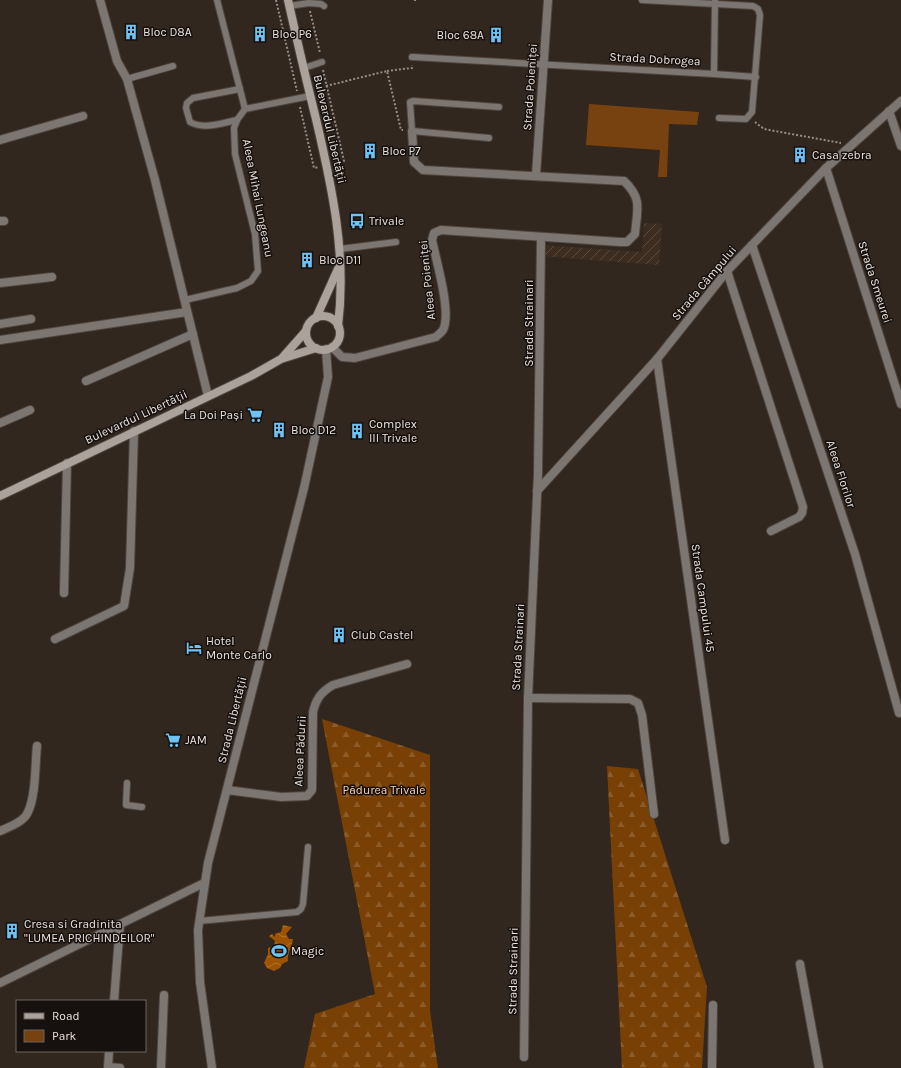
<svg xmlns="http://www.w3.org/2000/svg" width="901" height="1068" font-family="Karla,sans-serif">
<defs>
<pattern id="industrial-furrows" width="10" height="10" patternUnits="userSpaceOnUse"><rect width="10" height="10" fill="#3d2d21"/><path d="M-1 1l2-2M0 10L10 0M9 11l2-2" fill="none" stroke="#594b41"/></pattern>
<pattern id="forest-firs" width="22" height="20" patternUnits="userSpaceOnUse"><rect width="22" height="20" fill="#784005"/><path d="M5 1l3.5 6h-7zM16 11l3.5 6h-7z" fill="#8b5b29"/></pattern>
<pattern id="water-waves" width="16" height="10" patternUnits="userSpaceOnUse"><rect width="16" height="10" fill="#9d5300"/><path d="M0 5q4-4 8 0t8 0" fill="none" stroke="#af7431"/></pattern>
</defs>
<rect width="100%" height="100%" fill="#32271f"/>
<polygon fill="url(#industrial-furrows)" points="644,223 662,224 659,265 540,256 541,245 642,252"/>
<g fill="url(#forest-firs)">
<polygon points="322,719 430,755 430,1011 438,1068 304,1068 315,1014 375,994"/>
<polygon points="607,766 638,769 707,987 702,1068 622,1068"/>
</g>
<polygon fill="#77420f" points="589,104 699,112 697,125 669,124 667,177 658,177 660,150 586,145"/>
<path fill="url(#water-waves)" d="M 283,925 L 292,927 L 286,934 L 289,939 L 293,939 C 292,947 287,953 288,961 L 282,964 L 280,968 L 274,971 L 267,968 L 264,963 L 268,954 L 268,948 L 274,946 L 275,941 L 269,936 L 272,934 L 275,937 L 275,934 L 281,932 Z"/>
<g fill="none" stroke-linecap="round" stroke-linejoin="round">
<g stroke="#4f453d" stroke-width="8">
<g id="service">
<polyline points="217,0 245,109"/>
<polyline points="642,0 753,6 758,9 760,15 752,112 746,119 719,118"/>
<polyline points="289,6 309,3 321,4 324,6"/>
<polyline points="412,57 714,74 715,0"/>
<polyline points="304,68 322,62"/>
<polyline points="714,74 756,77"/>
<polyline points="127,79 173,66"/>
<path d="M 237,120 C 222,123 204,130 190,122 L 186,108 L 187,103 L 193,98 L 240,89"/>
<polyline points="489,138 412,131 410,102 413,101 499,107"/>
<polyline points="340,249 396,242"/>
<polyline points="185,300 237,288 251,281 258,271 255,234 235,154 234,128 237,120 245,109 310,96"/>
<polyline points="127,783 126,805 142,807"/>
<polyline points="199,921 297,912 301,909 303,904 308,847"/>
</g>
</g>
<g stroke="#4f453d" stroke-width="10">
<g id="minor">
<polyline points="100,0 117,61 127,79 155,180 208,396"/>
<polyline points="889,111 901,146"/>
<polyline points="0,140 83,116"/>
<polyline points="826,168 901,404"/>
<polyline points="536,175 548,0"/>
<polyline points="0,221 4,221"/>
<polyline points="752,245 855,554 899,713"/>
<polyline points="727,271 803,507 802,513 799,517 771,531"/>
<polyline points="0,283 52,277"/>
<polyline points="0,324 31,319"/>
<polyline points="0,340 187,312"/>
<path d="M 332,347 L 342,357 L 355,358 L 436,337 C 438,335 441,333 443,330 C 452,313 436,260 432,240 L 434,233 L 441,230 L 620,242 L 627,242 L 635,234 C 637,210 643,199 624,181 L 423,170 L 414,162 L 412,131"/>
<polyline points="657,359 725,840"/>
<polyline points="86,381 193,334"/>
<polyline points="0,423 30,410"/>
<polyline points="537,491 657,359 727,271 826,168 901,101"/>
<polyline points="64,593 67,463"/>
<polyline points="55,639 124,606 130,568 134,431"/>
<polyline points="528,698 630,699 638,703 642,715 654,814"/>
<path d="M 227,790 L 281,797 L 307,796 L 312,790 L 313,712 C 316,699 321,692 333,685 L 407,664"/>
<path d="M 0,831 C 9,827 24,822 28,812 C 36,795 35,765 37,746"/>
<polyline points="800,964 819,1068"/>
<polyline points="200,982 212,1068"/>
<polyline points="0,983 204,883"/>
<polyline points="114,1001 120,924"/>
<polyline points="524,1057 528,698 538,474 541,238"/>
<polyline points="108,1067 120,1068"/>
<polyline points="108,1068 109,1051"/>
<polyline points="161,1068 164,995"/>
<polyline points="712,1068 713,1005"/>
</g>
</g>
<g stroke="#4f453d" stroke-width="10">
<polyline id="tertiary" points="200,982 198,930 208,863 304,488 328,377 326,349"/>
</g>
<g stroke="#4f453d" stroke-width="10">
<g id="secondary">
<path d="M 288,0 C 297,40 306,79 316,119 C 332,187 347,255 338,326"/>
<circle cx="323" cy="333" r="17"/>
<polyline points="316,318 338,269"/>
<polyline points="283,357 306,331"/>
<polyline points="0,496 251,376 281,359 316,348"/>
</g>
</g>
<g stroke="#968d87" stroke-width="2" stroke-dasharray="2 2" stroke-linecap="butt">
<polyline points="276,0 297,91"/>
<polyline points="414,0 417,0"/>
<polyline points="310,11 320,53"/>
<polyline points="323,70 344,161 335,163"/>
<polyline points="387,71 412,68 412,65"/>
<polyline points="326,86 387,71 401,130 403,130"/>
<polyline points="300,107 314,168 319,167"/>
<polyline points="755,122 764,129 841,143"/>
</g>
<use href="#service" stroke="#7c7672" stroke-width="6"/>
<use href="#minor" stroke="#7c7672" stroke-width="8"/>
<use href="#tertiary" stroke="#7c7672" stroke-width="8"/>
<use href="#secondary" stroke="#aba29b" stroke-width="8"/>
</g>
<defs>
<g id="building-bare" transform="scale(1.2)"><path d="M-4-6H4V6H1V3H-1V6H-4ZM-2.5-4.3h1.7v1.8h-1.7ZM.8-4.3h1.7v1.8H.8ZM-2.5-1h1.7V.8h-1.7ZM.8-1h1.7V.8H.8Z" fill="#6fc2f4" stroke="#16110e" stroke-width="2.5" paint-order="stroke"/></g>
<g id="bus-bare" transform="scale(1.2)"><path d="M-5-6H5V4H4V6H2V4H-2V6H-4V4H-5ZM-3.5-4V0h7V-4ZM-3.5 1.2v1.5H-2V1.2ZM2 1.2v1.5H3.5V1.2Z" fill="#6fc2f4" stroke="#16110e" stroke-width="2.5" paint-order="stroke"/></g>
<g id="supermarket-bare" transform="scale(1.2)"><path d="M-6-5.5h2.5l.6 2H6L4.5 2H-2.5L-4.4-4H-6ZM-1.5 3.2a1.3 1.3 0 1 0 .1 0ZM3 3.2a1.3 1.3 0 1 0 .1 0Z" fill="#6fc2f4" stroke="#16110e" stroke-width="2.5" paint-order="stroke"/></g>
<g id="hotel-bare" transform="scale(1.2)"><path d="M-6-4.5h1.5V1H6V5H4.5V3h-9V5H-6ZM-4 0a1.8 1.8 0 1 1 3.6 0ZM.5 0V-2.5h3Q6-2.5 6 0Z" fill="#6fc2f4" stroke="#16110e" stroke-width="2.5" paint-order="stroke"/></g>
<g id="stadium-bare" transform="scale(1.2)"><path d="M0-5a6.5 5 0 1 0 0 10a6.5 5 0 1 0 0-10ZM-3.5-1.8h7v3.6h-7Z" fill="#6fc2f4" stroke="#16110e" stroke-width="2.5" paint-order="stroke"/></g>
</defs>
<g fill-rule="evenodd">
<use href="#building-bare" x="131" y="32"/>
<use href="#building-bare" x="260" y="34"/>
<use href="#building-bare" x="496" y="35"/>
<use href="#building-bare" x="370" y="151"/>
<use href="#building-bare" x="800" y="155"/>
<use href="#bus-bare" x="357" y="221"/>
<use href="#building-bare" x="307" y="260"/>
<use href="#supermarket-bare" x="255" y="415"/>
<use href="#building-bare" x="279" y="430"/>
<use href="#building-bare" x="357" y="431"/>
<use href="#building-bare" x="339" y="635"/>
<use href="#hotel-bare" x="194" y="648"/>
<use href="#supermarket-bare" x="173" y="740"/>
<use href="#building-bare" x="12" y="931"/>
<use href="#stadium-bare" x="279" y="951"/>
</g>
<g text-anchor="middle" stroke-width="3" stroke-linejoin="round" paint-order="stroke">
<g font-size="12" fill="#e9e2dd" stroke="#16110e" text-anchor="start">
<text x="143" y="36">Bloc D8A</text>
<text x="272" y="38">Bloc P6</text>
<text x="484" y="39" text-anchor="end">Bloc 68A</text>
<text x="382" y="155">Bloc P7</text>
<text x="812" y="159">Casa zebra</text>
<text x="369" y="225">Trivale</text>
<text x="319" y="264">Bloc D11</text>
<text x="243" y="419" text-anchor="end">La Doi Pași</text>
<text x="369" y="428">Complex<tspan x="369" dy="14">III Trivale</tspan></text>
<text x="291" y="434">Bloc D12</text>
<text x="351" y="639">Club Castel</text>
<text x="206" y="645">Hotel<tspan x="206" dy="14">Monte Carlo</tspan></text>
<text x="185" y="744">JAM</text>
<text x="24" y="928">Cresa si Gradinita<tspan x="24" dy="14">"LUMEA PRICHINDEILOR"</tspan></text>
<text x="291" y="955">Magic</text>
</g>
<g font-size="12" fill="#e9e2dd" stroke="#16110e">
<text transform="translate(655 59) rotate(3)" y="4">Strada Dobrogea</text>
<text transform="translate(530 87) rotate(-86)" y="4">Strada Poieniței</text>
<text transform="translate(330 129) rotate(77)" y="4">Bulevardul Libertății</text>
<text transform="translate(258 198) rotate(79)" y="4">Aleea Mihai Lungeanu</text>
<text transform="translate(427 280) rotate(-96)" y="4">Aleea Poieniței</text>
<text transform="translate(875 282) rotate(72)" y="4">Strada Smeurei</text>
<text transform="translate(704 283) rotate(-50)" y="4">Strada Câmpului</text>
<text transform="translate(529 323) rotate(-90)" y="4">Strada Strainari</text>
<text transform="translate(136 417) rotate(-25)" y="4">Bulevardul Libertății</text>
<text transform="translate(841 474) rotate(72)" y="4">Aleea Florilor</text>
<text transform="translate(703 598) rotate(82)" y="4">Strada Campului 45</text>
<text transform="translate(518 647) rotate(-87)" y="4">Strada Strainari</text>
<text transform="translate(232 720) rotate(-76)" y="4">Strada Libertății</text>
<text transform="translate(300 751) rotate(-87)" y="4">Aleea Pădurii</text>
<text transform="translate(513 971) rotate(-89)" y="4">Strada Strainari</text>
</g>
<g font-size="12" fill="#fad0b2" stroke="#16110e">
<text x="384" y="794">Pădurea Trivale</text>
</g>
</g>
<rect x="16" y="1000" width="130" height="52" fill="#16110e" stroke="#6a6561"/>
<rect x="24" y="1013" width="20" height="6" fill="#aba29b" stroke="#6a6561"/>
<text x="52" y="1020" font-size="12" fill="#e9e2dd">Road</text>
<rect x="24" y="1030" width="20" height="12" fill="#77420f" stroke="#6a6561"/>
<text x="52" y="1040" font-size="12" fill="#e9e2dd">Park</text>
</svg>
